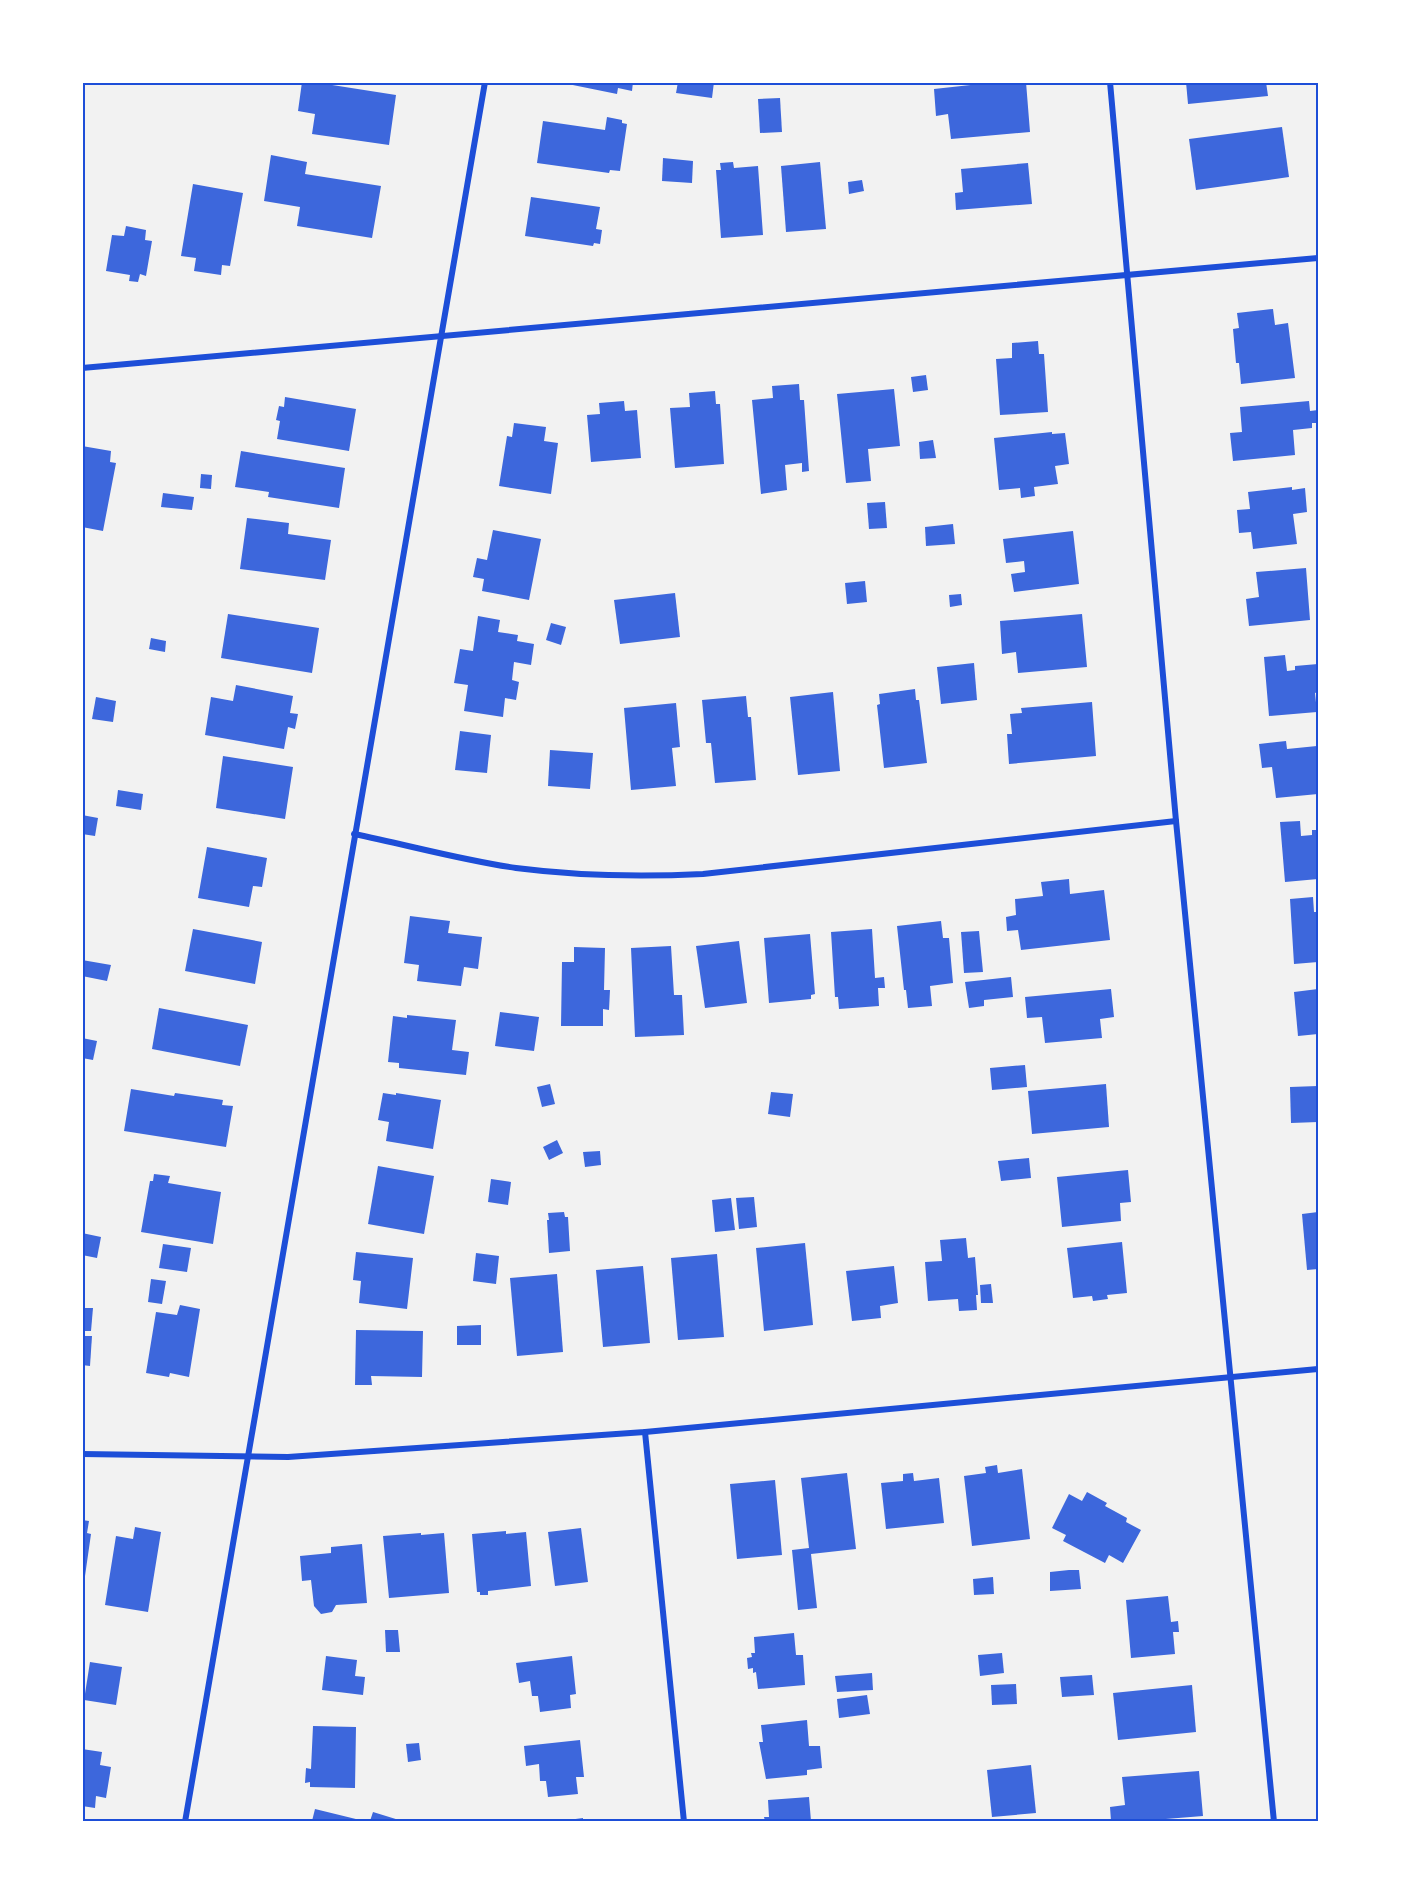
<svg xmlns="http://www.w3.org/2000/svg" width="1401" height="1904" font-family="'PT Sans',sans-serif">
<rect width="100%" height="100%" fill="#f2f2f2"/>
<g fill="#3d67dc">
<polygon points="302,82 313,82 396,95 389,145 312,134 315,114 298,111"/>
<polygon points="558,82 633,82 632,91 618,88 617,94"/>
<polygon points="678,82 714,82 712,98 676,93"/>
<polygon points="998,82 1026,82 1030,132 951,139 948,114 936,116 934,89"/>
<polygon points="1186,82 1266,82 1268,96 1188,104"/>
<polygon points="780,98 782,132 760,133 758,99"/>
<polygon points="607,117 622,120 622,123 627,124 620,171 610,170 609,173 537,163 543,121 605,130"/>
<polygon points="1282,127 1289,177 1196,190 1189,139"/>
<polygon points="271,155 307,162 305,174 381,186 372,238 297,226 300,207 264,201"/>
<polygon points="663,158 693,161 692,183 662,181"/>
<polygon points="733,162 734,168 758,166 763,235 721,238 716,170 721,170 720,163"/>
<polygon points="820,162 826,229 786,232 781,166"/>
<polygon points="1028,163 1032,204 956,210 955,193 963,192 961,169"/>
<polygon points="862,180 864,191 849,194 848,182"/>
<polygon points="193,184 243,193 230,266 222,265 221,275 194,271 196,258 181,256"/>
<polygon points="531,197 600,207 596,229 602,230 600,244 594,243 593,246 525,236"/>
<polygon points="126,226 146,230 145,240 152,241 146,276 140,274 138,282 129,281 130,275 106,271 112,235 124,236"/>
<polygon points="1273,309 1275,325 1288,323 1295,378 1241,384 1239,363 1236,363 1233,329 1239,328 1237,313"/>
<polygon points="1038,341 1039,354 1044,354 1048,412 1000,415 996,359 1012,358 1012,343"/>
<polygon points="926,375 928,390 913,392 911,377"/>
<polygon points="799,384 800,400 804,400 809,471 802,472 802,463 785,465 787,490 761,494 752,400 773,398 772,386"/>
<polygon points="894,389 900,446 868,449 871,481 846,483 837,394"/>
<polygon points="715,391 716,404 720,404 724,464 675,468 670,408 690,407 689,393"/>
<polygon points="285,397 356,409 349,451 277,439 280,421 276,420 279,406 284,407"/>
<polygon points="624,401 625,411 637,410 641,458 591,462 587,415 600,414 599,403"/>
<polygon points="1309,401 1310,411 1318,410 1318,423 1312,423 1312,428 1293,430 1295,455 1233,461 1230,433 1242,432 1240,407"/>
<polygon points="514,423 546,427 544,441 558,443 551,494 499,486 507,436 512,437"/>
<polygon points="1052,432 1052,434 1065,433 1069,464 1055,466 1058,484 1034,487 1035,496 1021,498 1020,488 999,490 994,438"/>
<polygon points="933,440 936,458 920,459 919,442"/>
<polygon points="82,446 111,451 110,462 116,463 103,531 82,527"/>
<polygon points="241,451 345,468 339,508 268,497 269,492 235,487"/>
<polygon points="201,474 212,475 211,489 200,488"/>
<polygon points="1292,487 1292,490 1305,488 1307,512 1293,514 1297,544 1253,549 1251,532 1239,533 1237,510 1250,509 1248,492"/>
<polygon points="163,493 194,497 192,510 161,507"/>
<polygon points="885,502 887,528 869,529 867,503"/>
<polygon points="247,518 289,523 288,534 331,540 325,580 240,569"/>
<polygon points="953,524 955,544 926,546 925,527"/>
<polygon points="493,530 541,539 529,600 482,591 484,579 473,577 477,558 487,560"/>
<polygon points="1073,531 1079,584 1014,592 1011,574 1025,572 1024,561 1006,563 1003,539"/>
<polygon points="1306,568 1310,620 1249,626 1246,599 1259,597 1256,572"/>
<polygon points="865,581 867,602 847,604 845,583"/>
<polygon points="675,593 680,637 620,644 614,600"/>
<polygon points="961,594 962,605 950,607 949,595"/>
<polygon points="228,614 319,628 312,673 221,658"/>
<polygon points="1082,614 1087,667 1018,673 1016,652 1002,654 1000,621"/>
<polygon points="478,616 500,620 498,632 518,635 517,641 534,644 531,665 514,662 512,680 519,682 516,700 505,698 503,717 464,711 468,685 454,683 460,649 473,651"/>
<polygon points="551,623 566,627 561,645 546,640"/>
<polygon points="151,638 166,641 165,652 149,649"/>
<polygon points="1285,655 1287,671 1295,670 1295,666 1318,664 1318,692 1315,693 1317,712 1269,716 1264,657"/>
<polygon points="974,663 977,700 941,704 937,667"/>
<polygon points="236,685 293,696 290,713 298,714 295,729 288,727 284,749 205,735 211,697 233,701"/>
<polygon points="915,689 916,700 919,700 927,763 884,768 877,705 880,704 879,694"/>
<polygon points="833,692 840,771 798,775 790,697"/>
<polygon points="746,696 748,717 751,717 756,780 715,783 711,743 706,743 702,700"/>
<polygon points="96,697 116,701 113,722 92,719"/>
<polygon points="1092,702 1096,756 1009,764 1007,734 1012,734 1010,714 1022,713 1021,708"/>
<polygon points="676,703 680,747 672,748 676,786 631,790 624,708"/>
<polygon points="460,731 491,735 487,773 455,770"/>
<polygon points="1286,741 1287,749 1317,746 1318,794 1276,798 1272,767 1262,768 1259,744"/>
<polygon points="550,750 593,753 590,789 548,786"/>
<polygon points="223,756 293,767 285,819 216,808"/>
<polygon points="118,790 143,794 141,810 116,806"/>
<polygon points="82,815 98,818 95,836 82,834"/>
<polygon points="1300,821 1301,836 1312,835 1312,830 1318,830 1318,879 1285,882 1280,822"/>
<polygon points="207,847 267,858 262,887 253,886 249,907 198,898"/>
<polygon points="1069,879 1070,894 1104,890 1110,940 1021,950 1018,930 1007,931 1006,917 1016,915 1015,899 1043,896 1041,882"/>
<polygon points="1313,897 1314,912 1318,912 1318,962 1294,964 1290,899"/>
<polygon points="410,916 450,921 448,933 482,937 478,969 464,967 461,986 417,981 419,965 404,963"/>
<polygon points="941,921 943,938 949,938 953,983 930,986 932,1006 908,1008 906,990 904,990 897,926"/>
<polygon points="193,929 262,942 255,984 185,971"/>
<polygon points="872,929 875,978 884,977 885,988 878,988 879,1006 839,1009 838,997 835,997 831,932"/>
<polygon points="979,931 983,972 964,973 961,932"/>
<polygon points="810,934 815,994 811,995 811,999 769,1003 764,938"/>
<polygon points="739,941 747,1003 705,1008 696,946"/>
<polygon points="671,946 674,995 682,995 684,1035 635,1037 631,948"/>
<polygon points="574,947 605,948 604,990 610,990 609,1010 603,1009 603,1026 561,1026 562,962 574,962"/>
<polygon points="82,960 111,965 107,981 82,976"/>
<polygon points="1011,977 1013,997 984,1000 984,1006 969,1008 965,982"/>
<polygon points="1111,989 1114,1017 1100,1019 1102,1038 1045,1043 1042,1017 1027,1018 1025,997"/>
<polygon points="1318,989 1318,1034 1298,1036 1294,992"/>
<polygon points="159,1008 248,1025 240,1066 152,1049"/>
<polygon points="500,1012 539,1017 534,1051 495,1046"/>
<polygon points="407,1015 456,1020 452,1050 469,1052 466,1075 399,1068 399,1063 388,1062 393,1016 407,1018"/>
<polygon points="82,1038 97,1041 93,1060 82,1058"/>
<polygon points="1025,1065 1027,1087 992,1090 990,1068"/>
<polygon points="550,1084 555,1104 542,1107 537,1087"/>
<polygon points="1106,1084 1109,1127 1032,1134 1028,1091"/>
<polygon points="1318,1086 1318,1122 1291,1123 1290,1087"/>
<polygon points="131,1089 174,1096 175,1093 223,1100 222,1105 233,1106 226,1147 124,1131"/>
<polygon points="771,1092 793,1094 790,1117 768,1114"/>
<polygon points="383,1093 396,1095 396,1093 441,1100 433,1149 386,1141 389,1122 378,1120"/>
<polygon points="557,1140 563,1153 549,1160 543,1147"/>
<polygon points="600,1151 601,1165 585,1167 583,1152"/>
<polygon points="1029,1158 1031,1178 1001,1181 998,1161"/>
<polygon points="378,1166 434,1176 424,1234 368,1224"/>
<polygon points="1128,1170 1131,1202 1120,1203 1121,1221 1062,1227 1057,1177"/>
<polygon points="154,1174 170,1176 168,1183 221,1192 213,1244 141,1232 150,1181 153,1181"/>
<polygon points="491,1179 511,1182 508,1205 488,1202"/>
<polygon points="754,1197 757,1227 739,1229 736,1198"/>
<polygon points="731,1198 735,1230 715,1232 712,1200"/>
<polygon points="564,1212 565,1217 568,1217 570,1251 549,1253 547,1220 549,1220 548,1213"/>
<polygon points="1318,1212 1318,1269 1307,1270 1302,1214"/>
<polygon points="82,1233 101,1237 97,1258 82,1255"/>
<polygon points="966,1238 968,1258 975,1257 978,1295 976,1295 977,1310 959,1311 958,1299 928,1301 925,1262 942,1261 940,1240"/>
<polygon points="1122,1242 1127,1293 1107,1295 1108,1299 1093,1301 1092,1296 1073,1298 1067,1248"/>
<polygon points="805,1243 813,1325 764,1331 756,1248"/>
<polygon points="163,1244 191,1248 187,1272 159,1268"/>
<polygon points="356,1252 413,1258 407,1309 359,1303 361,1281 353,1280"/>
<polygon points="476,1253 499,1256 496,1284 473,1281"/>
<polygon points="717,1254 724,1337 678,1340 671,1258"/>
<polygon points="643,1266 650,1343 603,1347 596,1270"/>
<polygon points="894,1266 898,1303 880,1306 881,1318 852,1321 846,1271"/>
<polygon points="557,1274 563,1352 517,1356 510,1278"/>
<polygon points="151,1279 166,1281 162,1304 148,1302"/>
<polygon points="991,1284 993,1303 981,1303 980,1285"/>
<polygon points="180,1305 200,1309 189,1377 170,1373 169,1377 146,1373 156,1312 177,1315"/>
<polygon points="82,1308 93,1308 91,1331 82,1331"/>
<polygon points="481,1325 481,1345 457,1345 457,1326"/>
<polygon points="356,1330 423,1331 422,1377 371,1376 372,1385 355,1385"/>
<polygon points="82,1336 92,1336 90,1366 82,1365"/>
<polygon points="997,1465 998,1473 1022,1469 1030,1539 972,1546 964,1476 986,1473 985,1467"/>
<polygon points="847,1473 856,1549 811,1554 817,1608 798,1610 792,1550 809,1548 801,1478"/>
<polygon points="913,1473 914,1481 939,1478 944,1523 886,1529 881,1483 903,1481 903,1474"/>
<polygon points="775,1480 782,1555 737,1559 730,1484"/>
<polygon points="1087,1492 1107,1503 1105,1506 1127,1518 1126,1522 1141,1530 1123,1563 1109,1555 1105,1563 1063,1541 1066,1535 1052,1528 1069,1494 1082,1501"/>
<polygon points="82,1520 89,1521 87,1533 91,1534 84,1583 82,1583"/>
<polygon points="135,1527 161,1532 148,1612 105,1605 116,1536 133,1539"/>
<polygon points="581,1528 588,1582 555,1586 548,1532"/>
<polygon points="506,1531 506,1534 526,1532 531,1586 488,1591 488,1595 480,1595 480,1592 477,1592 472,1534"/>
<polygon points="421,1533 421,1535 444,1533 449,1593 389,1598 383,1536"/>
<polygon points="362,1544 367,1603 336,1605 332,1612 321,1614 314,1606 311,1580 302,1581 300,1556 331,1553 331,1547"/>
<polygon points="1069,1570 1079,1570 1081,1589 1050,1591 1050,1572"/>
<polygon points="993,1577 994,1594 974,1595 973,1579"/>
<polygon points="1168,1596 1171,1622 1178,1621 1179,1632 1173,1632 1175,1654 1131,1658 1126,1600"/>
<polygon points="385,1630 398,1630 400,1652 386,1652"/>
<polygon points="794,1633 796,1655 803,1655 805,1685 758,1689 756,1672 753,1673 753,1668 748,1669 747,1658 752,1657 751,1653 755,1653 754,1637"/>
<polygon points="1002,1653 1004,1673 980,1676 978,1655"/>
<polygon points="326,1656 357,1660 355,1676 365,1677 363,1695 322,1690"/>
<polygon points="572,1656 576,1694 570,1695 571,1708 540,1712 538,1696 532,1696 530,1681 519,1683 516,1663"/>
<polygon points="90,1662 122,1667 116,1705 84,1700"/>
<polygon points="872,1673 873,1690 837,1692 835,1676"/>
<polygon points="1092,1675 1094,1695 1062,1697 1060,1677"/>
<polygon points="1016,1684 1017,1704 992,1705 991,1685"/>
<polygon points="1192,1685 1196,1732 1118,1740 1113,1693"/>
<polygon points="867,1695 870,1714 839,1718 837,1699"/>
<polygon points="807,1720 809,1746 820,1746 822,1768 807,1770 807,1775 766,1779 759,1742 763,1742 761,1725"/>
<polygon points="313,1726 356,1727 355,1788 310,1787 310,1782 305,1783 306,1768 311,1769"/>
<polygon points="580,1740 584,1777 576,1777 578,1794 548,1797 546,1781 540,1781 539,1764 526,1766 524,1746"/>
<polygon points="419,1743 421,1760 408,1762 406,1744"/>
<polygon points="82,1749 102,1752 100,1765 111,1767 106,1798 96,1796 95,1808 82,1806"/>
<polygon points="1031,1765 1036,1813 992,1817 987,1770"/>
<polygon points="1199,1771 1203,1816 1141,1821 1111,1821 1110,1807 1125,1805 1122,1777"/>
<polygon points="809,1797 811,1821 765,1821 764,1817 769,1817 768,1800"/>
<polygon points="315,1809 364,1821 312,1821"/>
<polygon points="373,1812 399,1820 399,1821 370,1821"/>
<polygon points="583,1818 583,1821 568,1821 568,1820"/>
</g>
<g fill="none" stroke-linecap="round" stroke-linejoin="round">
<g stroke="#1d4ed8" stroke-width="6">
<polyline points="1110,82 1176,821 1274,1822"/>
<polyline points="82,368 1318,258"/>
<path d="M 354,834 C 408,845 461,860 516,868 C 578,876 641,877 703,874 L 1176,821"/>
<polyline points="645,1432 684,1822"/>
<polyline points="82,1454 288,1457 645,1432 1318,1369"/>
<polyline points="185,1822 485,82"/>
</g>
</g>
<rect width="1401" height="1904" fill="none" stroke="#ffffff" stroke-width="168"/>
<rect x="84" y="84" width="1233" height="1736" fill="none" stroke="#1d4ed8" stroke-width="2"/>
</svg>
